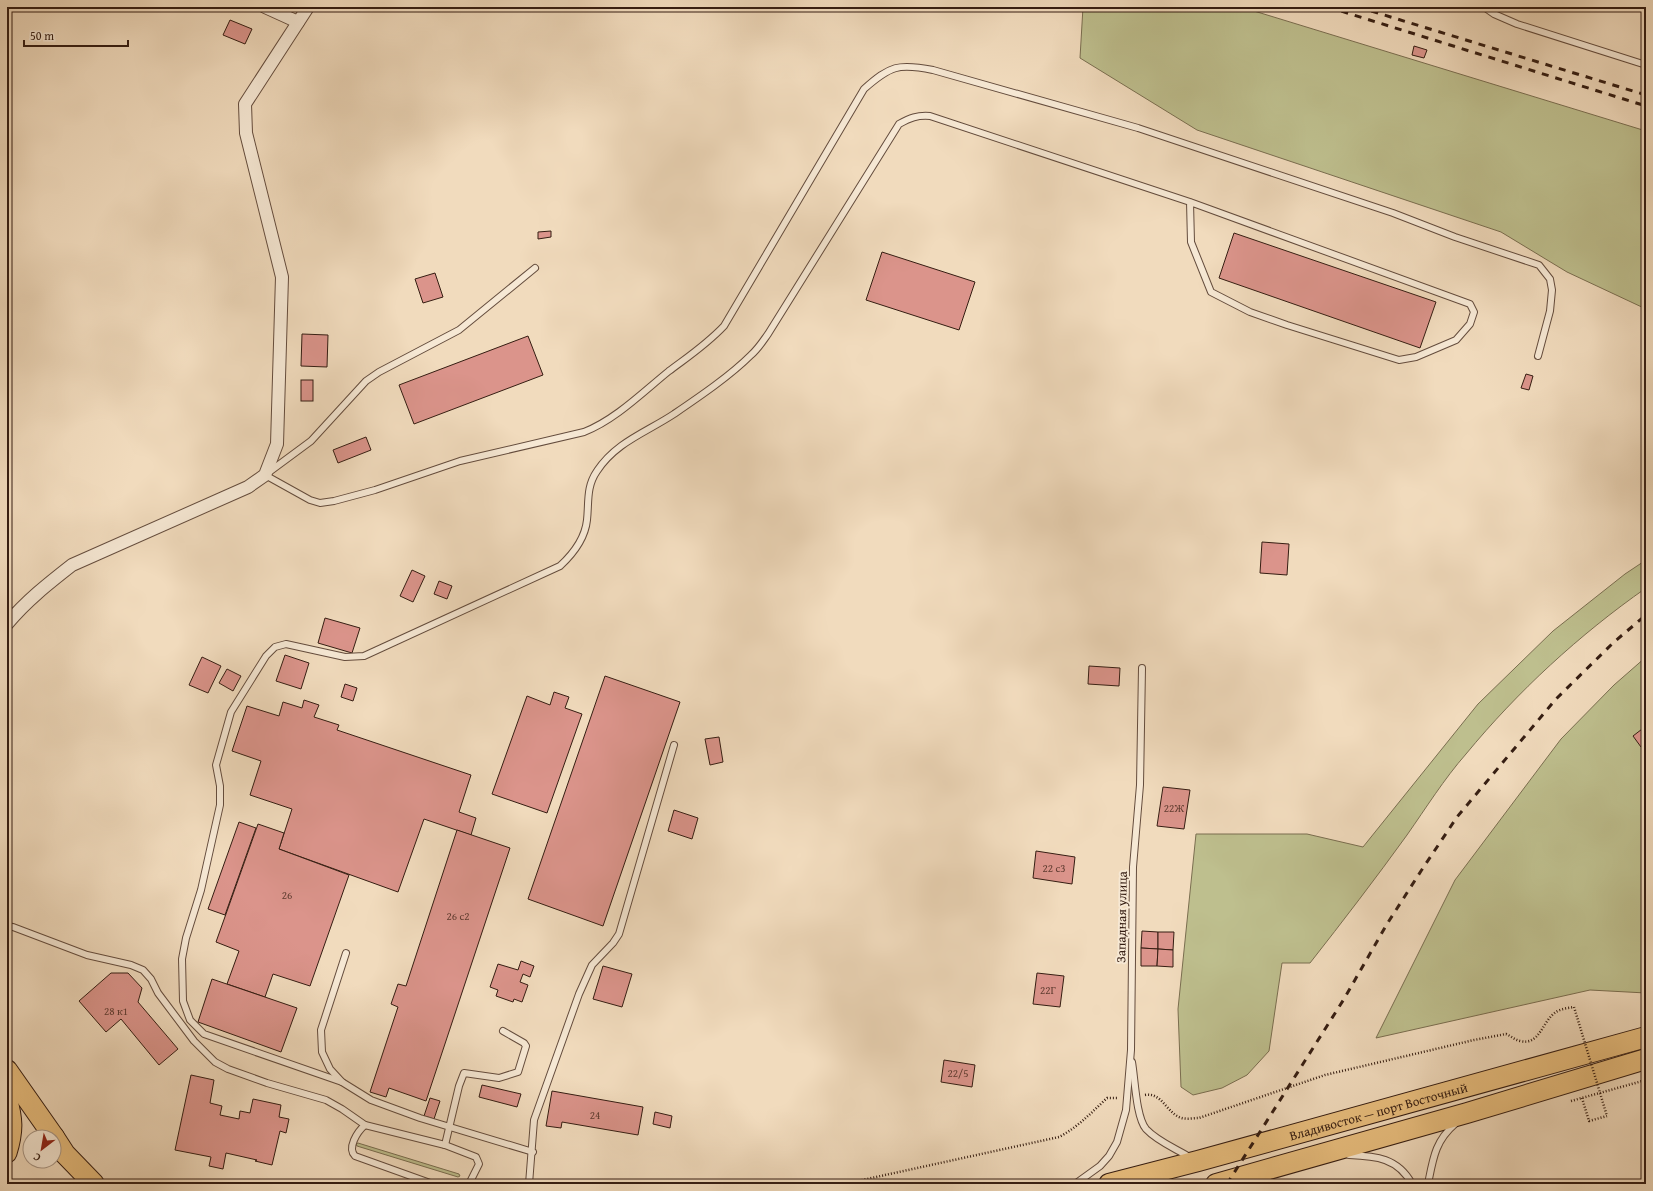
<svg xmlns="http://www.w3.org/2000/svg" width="1653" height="1191" font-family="'Gentium Book Plus',serif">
<rect width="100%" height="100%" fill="#f1dbbd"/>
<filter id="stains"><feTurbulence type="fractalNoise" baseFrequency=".005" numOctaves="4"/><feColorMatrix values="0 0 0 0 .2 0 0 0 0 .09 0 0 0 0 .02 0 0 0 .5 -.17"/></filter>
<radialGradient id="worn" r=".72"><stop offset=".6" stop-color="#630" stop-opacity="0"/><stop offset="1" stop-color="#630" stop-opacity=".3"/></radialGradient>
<g fill="#bebf8e" stroke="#7a6e50">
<polygon points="1083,7 1241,7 1646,131 1646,309 1567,272 1501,232 1197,130 1080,58"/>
<path d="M 1646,560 L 1646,588 C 1579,635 1518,691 1466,754 C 1444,779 1426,808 1407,835 C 1376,878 1343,921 1310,963 L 1282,963 L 1269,1051 L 1247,1075 L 1222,1088 L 1193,1095 L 1181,1087 L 1178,1009 L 1196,834 L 1307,834 L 1363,847 L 1478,704 L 1553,631 L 1625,574 Z"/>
<polygon points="1646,657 1646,993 1590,990 1376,1038 1455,880 1561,739 1614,685"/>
<polygon points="358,1143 459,1174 460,1176 458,1177 357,1146 356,1144"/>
</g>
<g fill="#db948b" stroke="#351d12">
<polygon points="230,20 252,29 245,44 223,35"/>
<polygon points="1414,46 1427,50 1424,58 1412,55"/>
<polygon points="551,231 551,237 538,239 538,232"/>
<polygon points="1234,233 1436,302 1420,348 1219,278"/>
<polygon points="882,252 975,282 959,330 866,300"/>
<polygon points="435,273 443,297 423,303 415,279"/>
<polygon points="302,334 328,335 327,367 301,366"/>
<polygon points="528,336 543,375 414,424 399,385"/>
<polygon points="1526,374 1533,376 1529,390 1521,388"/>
<rect x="301" y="380" width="12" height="21"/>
<polygon points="366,437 371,450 338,463 333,450"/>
<polygon points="1262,542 1289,544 1287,575 1260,573"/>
<polygon points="412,570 425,576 413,602 400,596"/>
<polygon points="439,581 452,586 447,599 434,594"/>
<polygon points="325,618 360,628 352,653 318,643"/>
<polygon points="285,655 309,663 301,689 276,681"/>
<polygon points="202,657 221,666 208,693 189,685"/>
<polygon points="1089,666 1120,668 1119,686 1088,684"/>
<polygon points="227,669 241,676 233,691 219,683"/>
<polygon points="605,676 680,702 603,926 528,899"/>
<polygon points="345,684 357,688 353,701 341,697"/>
<polygon points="554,692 569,697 565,708 582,714 547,813 492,794 527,696 550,705"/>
<polygon points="304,700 319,705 314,717 339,725 337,730 471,775 459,812 476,818 471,835 424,819 398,892 279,849 292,809 250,795 261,761 232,751 247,706 279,716 283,702 302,708"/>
<polygon points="1646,726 1646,743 1641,747 1633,736"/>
<polygon points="719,737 723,762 710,765 705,739"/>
<polygon points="1163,787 1190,790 1184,829 1157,826"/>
<polygon points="674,810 698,818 692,839 668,831"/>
<polygon points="239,822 256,828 225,915 208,909"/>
<polygon points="258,824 284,833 279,849 349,875 310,986 273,974 265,997 227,984 239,951 216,942"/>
<polygon points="457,830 510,848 426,1101 389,1088 386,1097 370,1092 398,1007 391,1004 398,984 406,986"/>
<polygon points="1036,851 1075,857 1072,884 1033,878"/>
<polygon points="1142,931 1158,932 1158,949 1141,948"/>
<polygon points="1158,932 1174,932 1173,950 1158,949"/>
<polygon points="1141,948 1158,949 1157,966 1141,966"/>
<polygon points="1158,949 1173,950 1173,967 1157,966"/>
<polygon points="521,961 534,966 530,977 523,974 520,982 528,985 522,1002 514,999 513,1002 496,996 498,990 490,987 498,964 518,970"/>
<polygon points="603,966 632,974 622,1007 593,999"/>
<polygon points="111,973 128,973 142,988 138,1002 178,1049 159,1065 121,1019 106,1032 79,1001"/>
<polygon points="1037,973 1064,976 1060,1007 1033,1004"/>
<polygon points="212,979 297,1008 281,1052 198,1022"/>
<polygon points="944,1060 975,1065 972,1087 941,1082"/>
<polygon points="191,1075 214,1080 210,1103 222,1106 220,1115 239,1119 240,1111 250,1113 253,1099 281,1105 279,1117 289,1119 286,1133 280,1131 272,1165 255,1161 257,1160 226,1153 223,1169 209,1166 211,1157 175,1150"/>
<polygon points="482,1085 521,1094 517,1107 479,1097"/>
<polygon points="552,1091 643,1107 638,1135 562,1122 561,1128 546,1126"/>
<polygon points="430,1098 440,1101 434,1119 424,1116"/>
<polygon points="655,1112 672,1116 670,1128 653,1124"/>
</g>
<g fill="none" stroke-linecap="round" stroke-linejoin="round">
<g stroke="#644c3d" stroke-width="8">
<g id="service">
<polyline points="1484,7 1494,14 1517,24 1646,65"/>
<path d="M 535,268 L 459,330 L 379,372 L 366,381 L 311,441 L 265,475 L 310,500 L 320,503 L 334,501 L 375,490 L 460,461 L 584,432 C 615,420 643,392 669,371 C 689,356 706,345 724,326 L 864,89 C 890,66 898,63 933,70 L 1138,128 L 1393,213 L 1455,237 L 1539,265 L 1550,279 L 1552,290 L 1550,311 L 1538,356"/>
<polyline points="7,609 15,614"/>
<polyline points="13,927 87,955 131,965 143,970 151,979 158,993 194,1041 215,1062 228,1069 267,1083 326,1100 342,1109 365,1125"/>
<polyline points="346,953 321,1030 322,1052 330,1069 342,1082 371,1100 420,1118 533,1152"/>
<path d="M 1132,1062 C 1135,1079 1136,1117 1146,1129 C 1158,1142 1177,1149 1191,1158"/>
<path d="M 342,1082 L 204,1034 L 190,1020 L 183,1001 L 182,959 L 186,938 L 201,890 L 220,805 L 220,786 L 216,765 L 231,712 L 266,656 L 275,647 L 286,644 L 345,657 L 364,656 L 560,566 C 573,554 585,539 587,520 C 589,502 586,487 597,471 C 616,442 647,432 674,414 C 699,397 730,376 751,355 C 758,349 763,341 768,334 L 899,124 C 910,118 917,115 930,116 L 1190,202 L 1470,304 L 1474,312 L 1470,324 L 1456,340 L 1416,357 L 1399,360 L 1287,325 L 1250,312 L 1211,292 L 1191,242 L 1190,202"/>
<polyline points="445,1145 459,1086 464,1073 499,1078 518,1072 526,1046 524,1043 503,1031"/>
<path d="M 1349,1155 C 1376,1156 1398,1158 1412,1184"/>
<path d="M 433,1184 L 355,1156 C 347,1148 357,1132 365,1125 L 445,1145 L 476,1157 L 479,1164 L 469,1184"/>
<polyline points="529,1184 534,1120 579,994 592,965 613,943 619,934 674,745"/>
<polyline points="1075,1184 1100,1166 1109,1156 1117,1142 1126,1110 1131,1050 1133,867 1140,785 1142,668"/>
<path d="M 1428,1184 C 1433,1159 1435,1141 1455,1124"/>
</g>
</g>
<g stroke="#644c3d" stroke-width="14">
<g id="minor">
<polyline points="265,7 298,22"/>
<path d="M 7,624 C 26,601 49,583 72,565 L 248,487 L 265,475 L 277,444 L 282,277 L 246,133 L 245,104 L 308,7"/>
</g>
</g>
<g stroke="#351d12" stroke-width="21">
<path id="primary" d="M 7,1097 C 13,1119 14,1130 7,1153"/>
</g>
<g stroke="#351d12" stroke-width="22">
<g id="trunk">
<polyline points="7,1070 54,1137"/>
<polyline points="54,1137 65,1154 94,1184"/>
<path id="s1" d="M 1109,1184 L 1198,1161 L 1646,1037"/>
<polyline points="1216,1184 1467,1113 1646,1059"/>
</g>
</g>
<g stroke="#351d12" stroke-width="2.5" stroke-dasharray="1 2" stroke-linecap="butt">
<path d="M 1145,1095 C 1161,1092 1166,1111 1179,1117 C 1185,1120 1193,1118 1199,1118 L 1325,1075 L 1474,1040 L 1506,1034 C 1511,1036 1515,1040 1520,1041 C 1540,1046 1542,1021 1556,1012 C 1560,1009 1568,1008 1574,1007"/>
<polyline points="1582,1098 1589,1121 1607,1116"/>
<polyline points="1571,1101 1646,1080"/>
<path d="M 844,1184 L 1059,1137 C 1078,1127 1091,1113 1107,1098 L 1118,1098"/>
</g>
<use href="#service" stroke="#f6e8d4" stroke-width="6"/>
<use href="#minor" stroke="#f6e8d4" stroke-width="12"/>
<use href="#primary" stroke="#e8be7e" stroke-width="19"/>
<use href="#trunk" stroke="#e8be7e" stroke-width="20"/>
<g stroke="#351d12" stroke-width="3" stroke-dasharray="7 7" stroke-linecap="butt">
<polyline points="1328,7 1646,106"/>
<polyline points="1358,7 1646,95"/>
<polyline points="1227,1184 1344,999 1387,924 1421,871 1457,817 1556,699 1614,642 1646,615"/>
</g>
<polyline stroke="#351d12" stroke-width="2.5" stroke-dasharray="1 2" stroke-linecap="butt" points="1574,1007 1607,1116"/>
</g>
<g text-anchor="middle" stroke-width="4" stroke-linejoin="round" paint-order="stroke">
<g font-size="11" fill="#5e3b30">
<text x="1174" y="812">22Ж</text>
<text x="1054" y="872">22 с3</text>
<text x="287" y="899">26</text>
<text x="458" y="920">26 с2</text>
<text x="1048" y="994">22Г</text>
<text x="116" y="1015">28 к1</text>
<text x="958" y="1077">22/5</text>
<text x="595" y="1119">24</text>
</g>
<g font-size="13" fill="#351d12" stroke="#f6e8d4">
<text transform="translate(1121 917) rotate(-89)" y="5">Западная улица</text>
<text dy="5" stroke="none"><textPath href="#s1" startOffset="279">Владивосток — порт Восточный</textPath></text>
</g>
</g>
<rect width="1653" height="1191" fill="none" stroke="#f1dbbd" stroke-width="24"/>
<rect x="8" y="8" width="1637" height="1175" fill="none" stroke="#351d12" stroke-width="2"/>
<rect x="12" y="12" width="1629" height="1167" fill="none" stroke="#351d12"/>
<g transform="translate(42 1149) rotate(211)"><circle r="19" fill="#f6e8d4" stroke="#a99786"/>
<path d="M0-3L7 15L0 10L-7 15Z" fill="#8f2418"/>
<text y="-6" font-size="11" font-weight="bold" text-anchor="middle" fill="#351d12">С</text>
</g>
<path d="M24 40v6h104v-6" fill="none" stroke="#351d12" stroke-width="2"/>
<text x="30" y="40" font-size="12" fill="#351d12" stroke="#f6e8d4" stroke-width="3" paint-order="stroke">50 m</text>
<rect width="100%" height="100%" filter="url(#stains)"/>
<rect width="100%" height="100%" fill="url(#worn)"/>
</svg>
